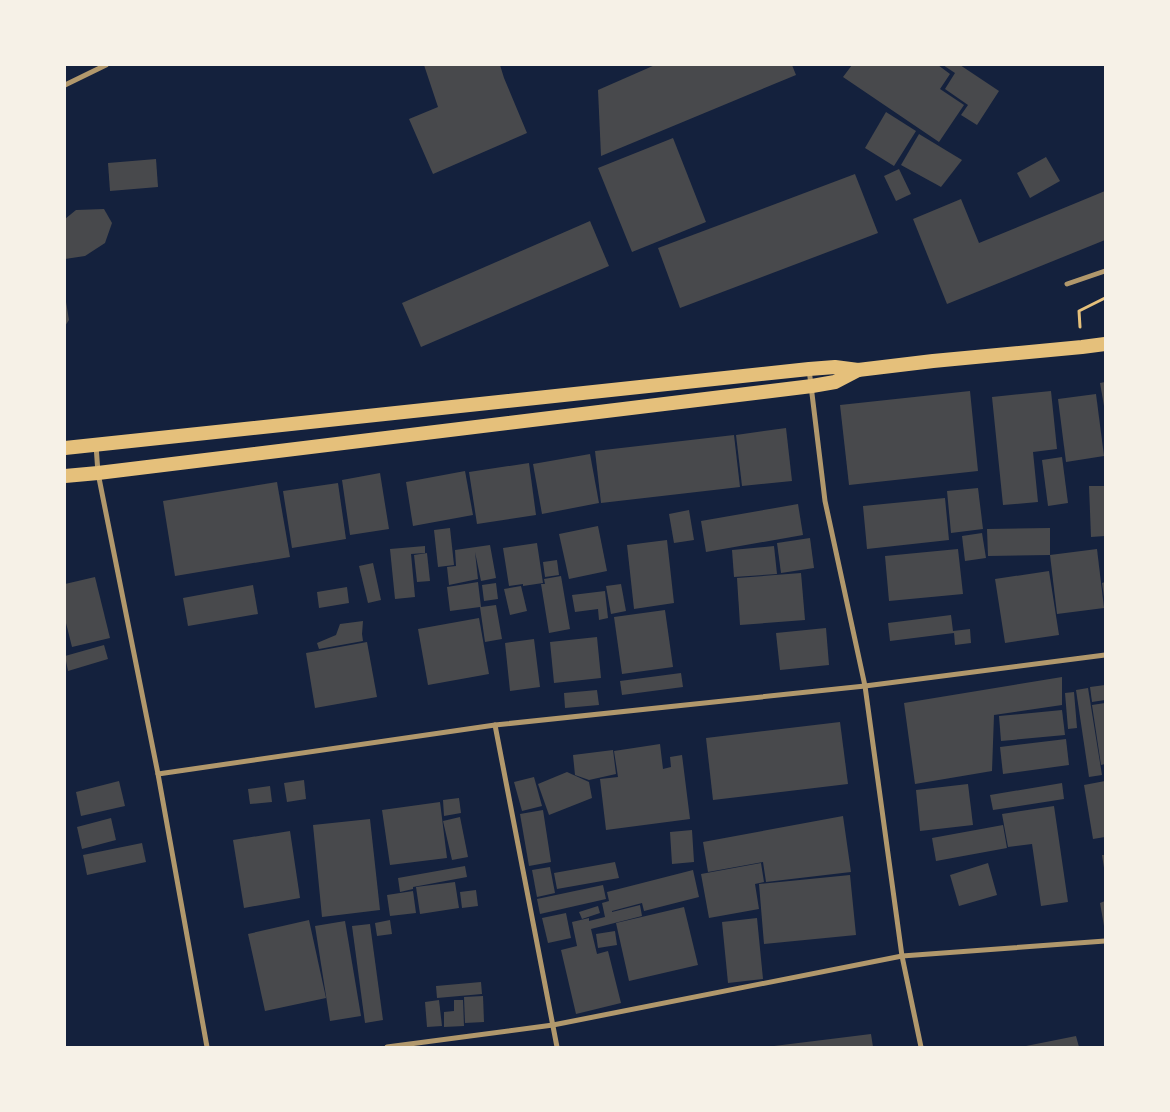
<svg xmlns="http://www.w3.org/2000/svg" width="1170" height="1112" font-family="'DM Sans',sans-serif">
<rect width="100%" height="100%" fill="#14213d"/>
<g fill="#48494c">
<polygon points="424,65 500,65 504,78 527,133 433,174 409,119 438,107"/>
<polygon points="655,65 792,65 796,75 601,156 598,90"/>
<polygon points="852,65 938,65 950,74 940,89 964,105 939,142 843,77"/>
<polygon points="943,65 960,65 999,91 977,125 961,115 968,105 945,89 955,73"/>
<polygon points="886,112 916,131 894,166 865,148"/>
<polygon points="919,134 962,160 941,187 901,165"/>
<polygon points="673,138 706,222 632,252 598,168"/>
<polygon points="1046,157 1060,181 1030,198 1017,173"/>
<polygon points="156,159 158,187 110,191 108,163"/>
<polygon points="899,169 911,194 896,201 884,176"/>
<polygon points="855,174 878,233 680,308 658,248"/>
<polygon points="1105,191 1105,240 947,304 913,219 961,199 979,243"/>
<polygon points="104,209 112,223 105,243 85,256 65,259 65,219 76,210"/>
<polygon points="590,221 609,266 421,347 402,303"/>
<polygon points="65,302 66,302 69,320 65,326"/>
<polygon points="1105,382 1105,406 1104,406 1100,383"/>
<polygon points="970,391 978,471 849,485 840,405"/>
<polygon points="1051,391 1057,449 1033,452 1038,502 1003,505 992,397"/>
<polygon points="1096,394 1104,456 1066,462 1058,399"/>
<polygon points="786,428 792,481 742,486 736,435"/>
<polygon points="734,435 740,487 601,503 595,451"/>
<polygon points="590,454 599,503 542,514 533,464"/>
<polygon points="1062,457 1068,503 1048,506 1042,460"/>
<polygon points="529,463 536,515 477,524 469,472"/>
<polygon points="465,471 473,515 413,526 406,482"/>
<polygon points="380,473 389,529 350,535 342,480"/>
<polygon points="277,482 290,557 175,576 163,501"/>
<polygon points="338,483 346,539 292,548 283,491"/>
<polygon points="1089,486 1105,486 1105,536 1091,537"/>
<polygon points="978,488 983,529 951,533 947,491"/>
<polygon points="945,498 949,540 867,549 863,506"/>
<polygon points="798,504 803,535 706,552 701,521"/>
<polygon points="689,510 694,540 674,543 669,514"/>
<polygon points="598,526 607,571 569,579 559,534"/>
<polygon points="450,528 454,565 438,567 434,530"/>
<polygon points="1050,528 1050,555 988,556 987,529"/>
<polygon points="982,533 986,558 965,561 962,536"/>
<polygon points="810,538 814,568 781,573 777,543"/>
<polygon points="667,540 674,603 634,609 627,545"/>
<polygon points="537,543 543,583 523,586 523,584 509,586 503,548"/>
<polygon points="490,545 496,578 481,581 475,552 478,579 449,585 447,567 456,566 455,550"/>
<polygon points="425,546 425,553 411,554 415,597 395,599 390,549"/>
<polygon points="774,546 777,574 734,577 732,550"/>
<polygon points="958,549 963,594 889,601 885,556"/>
<polygon points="1097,549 1104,608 1057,614 1050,555"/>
<polygon points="427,553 430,581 417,582 414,555"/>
<polygon points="557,560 559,575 545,577 543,562"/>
<polygon points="373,563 381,600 368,603 359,566"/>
<polygon points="1049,571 1059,635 1005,643 995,579"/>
<polygon points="801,573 805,620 740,625 737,578"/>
<polygon points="561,576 570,629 549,633 541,584 545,584 544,579"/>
<polygon points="95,577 110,638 72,647 65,619 65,584"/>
<polygon points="478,582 481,607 496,605 502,639 485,642 480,607 450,611 447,587"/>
<polygon points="1105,582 1105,597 1104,597 1102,583"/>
<polygon points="496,583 498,599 484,601 482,585"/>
<polygon points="621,584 626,611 611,614 606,586"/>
<polygon points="253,585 258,614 188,626 183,598"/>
<polygon points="521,586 527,611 510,615 504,589"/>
<polygon points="347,587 349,603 319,608 317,592"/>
<polygon points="605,591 608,618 599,620 598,609 575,612 572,595"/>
<polygon points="665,610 673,667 622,674 614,617"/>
<polygon points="951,615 953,631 970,629 971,643 955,645 954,633 890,641 888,623"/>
<polygon points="479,618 489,674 428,685 418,629"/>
<polygon points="363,621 362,634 363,641 319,649 317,643 336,635 340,624"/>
<polygon points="826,628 829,665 780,670 776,633"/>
<polygon points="597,637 601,678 554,683 550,642"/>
<polygon points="534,639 540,687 510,691 505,643"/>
<polygon points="367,642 377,697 315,708 306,653"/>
<polygon points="104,645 108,659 68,671 65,656"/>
<polygon points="681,673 683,687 622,695 620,681"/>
<polygon points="1062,677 1062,705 994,715 992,771 915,784 904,703"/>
<polygon points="1105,685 1105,700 1092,702 1090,687"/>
<polygon points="1088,688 1102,775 1089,777 1076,690"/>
<polygon points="597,690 599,705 565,708 564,693"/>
<polygon points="1074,692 1077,728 1068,729 1065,693"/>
<polygon points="1105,703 1105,764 1101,765 1092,705"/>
<polygon points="1062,710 1065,735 1001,741 999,716"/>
<polygon points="840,722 848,784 713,800 706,738"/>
<polygon points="1066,739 1069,765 1003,774 1000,747"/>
<polygon points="660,744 663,769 671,767 670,757 682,755 690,819 606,830 600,779 618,777 614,751"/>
<polygon points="613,750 616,774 589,780 575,775 573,755"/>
<polygon points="567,772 589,782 592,798 549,815 538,784"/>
<polygon points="534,777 542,806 522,811 514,782"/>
<polygon points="304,780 306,799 287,802 284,783"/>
<polygon points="119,781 125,806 81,816 76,792"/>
<polygon points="1105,781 1105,837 1093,839 1084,785"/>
<polygon points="1062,783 1064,799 993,810 990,795"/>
<polygon points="968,784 973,825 920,831 916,790"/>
<polygon points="270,786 272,802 250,804 248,789"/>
<polygon points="459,798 461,813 444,816 443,800"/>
<polygon points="440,802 447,858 390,865 382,810"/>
<polygon points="1054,806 1068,902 1041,906 1032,844 1008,847 1002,814"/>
<polygon points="543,810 551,862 529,866 520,814"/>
<polygon points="843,816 851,872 766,882 763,862 708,872 703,842"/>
<polygon points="460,817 468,857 452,860 443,821"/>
<polygon points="111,818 116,840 82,849 77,827"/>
<polygon points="370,819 380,910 322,917 313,825"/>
<polygon points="1003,825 1007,848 936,861 932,838"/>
<polygon points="692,830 694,862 672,864 670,832"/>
<polygon points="290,831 300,898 244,908 233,840"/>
<polygon points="142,843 146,862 87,875 83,855"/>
<polygon points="1102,855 1105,855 1105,868 1104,868"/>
<polygon points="615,862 619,878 557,889 554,873"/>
<polygon points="761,863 764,882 755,884 759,909 709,918 701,874"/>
<polygon points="988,863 997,895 959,906 950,875"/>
<polygon points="465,866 467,877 413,887 413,889 400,892 398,878"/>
<polygon points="550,867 555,893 537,897 532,870"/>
<polygon points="693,870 699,897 644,911 642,903 612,911 612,912 640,905 642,916 591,929 597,954 608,951 621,1003 576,1014 561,950 577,946 572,922 589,918 589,921 605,917 602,903 609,901 607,892"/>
<polygon points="850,875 856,935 764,944 759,884"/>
<polygon points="455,882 459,908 420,914 416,887"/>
<polygon points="603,885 606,899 540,914 537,899"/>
<polygon points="476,890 478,906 462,908 460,892"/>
<polygon points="413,891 416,913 390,916 387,895"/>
<polygon points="1105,901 1105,926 1104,926 1100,903"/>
<polygon points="598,906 600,913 582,919 579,912"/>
<polygon points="684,907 698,965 629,981 616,923"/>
<polygon points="566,913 571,938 548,943 542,918"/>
<polygon points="757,918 763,979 728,983 722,922"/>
<polygon points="309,920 326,998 265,1011 248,934"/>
<polygon points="390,920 392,934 377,936 375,923"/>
<polygon points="345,921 361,1016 330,1021 315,926"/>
<polygon points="370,924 383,1020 365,1023 352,926"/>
<polygon points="615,931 617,945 598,948 596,934"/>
<polygon points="481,982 482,994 437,998 436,986"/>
<polygon points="483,996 484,1022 465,1023 464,997"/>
<polygon points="439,1000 442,1026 427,1027 425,1002"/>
<polygon points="454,1000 463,1000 464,1026 444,1027 444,1012 454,1011"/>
<polygon points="871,1034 873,1047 774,1047 774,1046"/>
<polygon points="1076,1036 1079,1047 1026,1047 1026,1046"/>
</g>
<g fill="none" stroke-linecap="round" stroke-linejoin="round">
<polyline stroke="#e5c07b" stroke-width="3" points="1080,327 1079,311 1105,298"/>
<g stroke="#b1986c" stroke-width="5">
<polyline points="65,85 106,65"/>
<polyline points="1067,284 1105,271"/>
<polyline points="809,369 825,501 865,686 902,956 921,1047"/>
<polyline points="96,445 98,473 158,774 207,1047"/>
<polyline points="495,725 557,1047"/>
<polyline points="158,774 495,725 865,686 1105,655"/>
<polyline points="387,1047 553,1025 902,956 1105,941"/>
</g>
<g stroke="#e5c07b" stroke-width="14">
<polyline points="65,448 809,369 835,367 858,370 933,361 1082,347 1105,344"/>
<polyline points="65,476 98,473 812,386 835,382 858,370"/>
</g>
</g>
<rect width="1170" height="1112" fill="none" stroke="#f6f1e7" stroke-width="132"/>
</svg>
